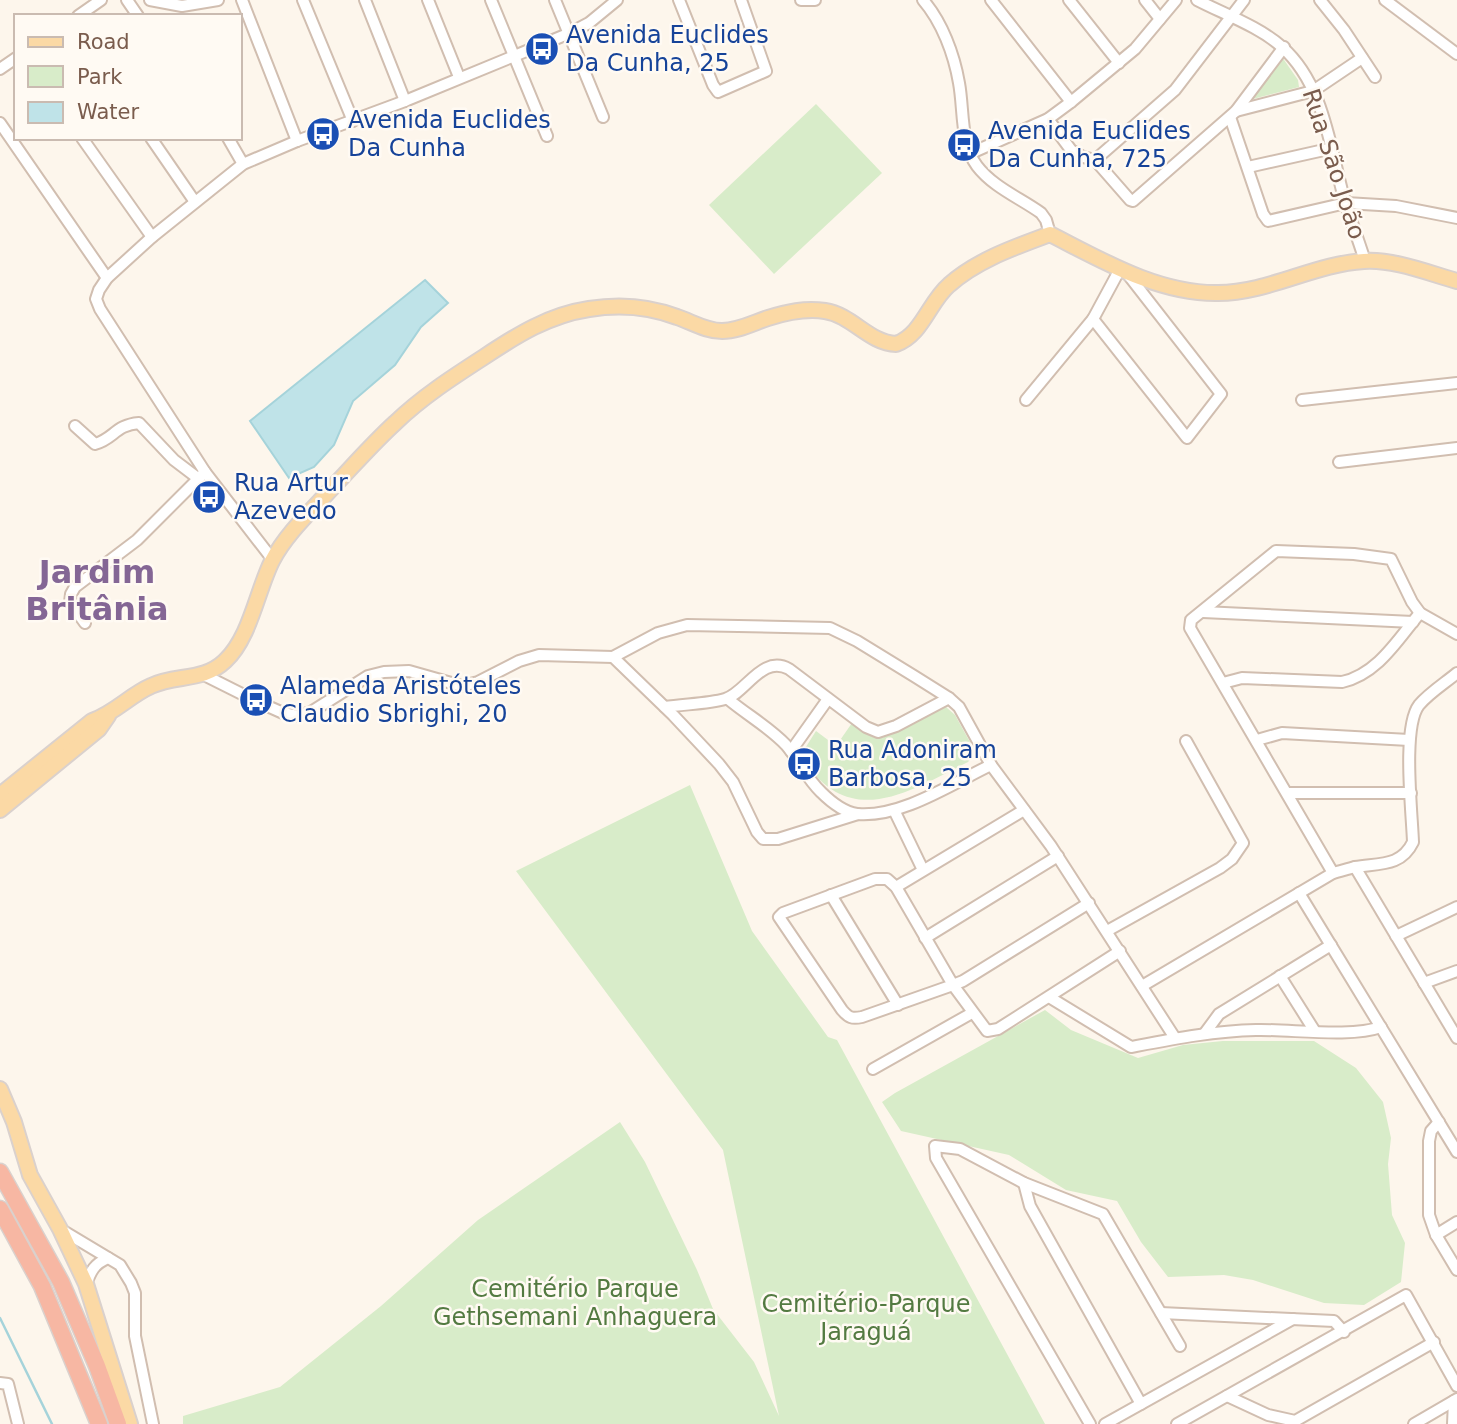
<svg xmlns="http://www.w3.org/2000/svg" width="1457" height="1424" font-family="'DejaVu Sans',sans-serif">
<rect width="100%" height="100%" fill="#fdf6ec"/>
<g fill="#d8ecc9">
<polygon points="1282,57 1298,80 1299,87 1249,100"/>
<polygon points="816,104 882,173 774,274 709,205"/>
<path d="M 946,707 L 955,715 L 976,753 L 968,762 C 908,792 850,831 803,759 L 804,750 L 816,731 L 836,746 L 852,723 L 872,737 L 882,738 Z"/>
<polygon points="690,785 752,931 828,1037 837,1040 1045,1424 183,1424 183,1416 280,1387 381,1306 478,1220 620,1122 645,1162 697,1270 713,1309 754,1362 779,1416 723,1150 516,871"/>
<polygon points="1045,1010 1071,1030 1138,1058 1183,1045 1223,1041 1314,1041 1356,1068 1383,1102 1391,1138 1388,1164 1392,1215 1405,1243 1401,1282 1364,1305 1324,1303 1253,1280 1224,1275 1168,1277 1141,1242 1117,1201 1066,1190 1009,1155 901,1131 882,1102 895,1093"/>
</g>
<polygon fill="#bfe3e8" stroke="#a5d3da" stroke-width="2" points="425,280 448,303 421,327 395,365 353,401 334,445 314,467 289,478 250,421"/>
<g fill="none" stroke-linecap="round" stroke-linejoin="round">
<polyline stroke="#a5d3da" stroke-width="2.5" points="0,1318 52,1424"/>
<g stroke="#d1beb0" stroke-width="14">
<g id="minor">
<polyline points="127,0 138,16"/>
<polyline points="150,0 182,6 218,0"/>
<polyline points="242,0 297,141"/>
<polyline points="303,0 353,121"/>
<polyline points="365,0 405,101"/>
<polyline points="428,0 459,77"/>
<polyline points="491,0 547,136"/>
<polyline points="555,0 603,117"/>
<polyline points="679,0 713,85 718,92 766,71 741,0"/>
<polyline points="801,0 815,0"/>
<path d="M 923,0 C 942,22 954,54 959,83 C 964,110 960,143 977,166 C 993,187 1020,198 1041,213 L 1046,220 L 1050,234"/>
<polyline points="991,0 1071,102"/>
<polyline points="1069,0 1119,63"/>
<polyline points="1145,0 1160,19"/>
<path d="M 1197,0 C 1224,14 1260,27 1282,47 C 1326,86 1330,152 1346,205 C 1352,223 1359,242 1365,261"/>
<polyline points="1320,0 1344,30 1375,77"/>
<polyline points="1385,0 1457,54"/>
<polyline points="78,16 101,0"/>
<polyline points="0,69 16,58"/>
<polyline points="1236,111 1313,91 1362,58"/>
<polyline points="1230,117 1263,214 1268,221 1346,203 1396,206 1457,218"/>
<polyline points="1048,119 1071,150 1083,157 1095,160 1130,200 1133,201 1236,111 1284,47"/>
<polyline points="0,123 107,278"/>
<polyline points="82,138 152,237"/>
<polyline points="151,138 195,202"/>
<polyline points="228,138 243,164"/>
<polyline points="969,154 1048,119 1071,102 1135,49 1176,0"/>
<polyline points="1095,160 1175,90 1244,0"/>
<polyline points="1248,167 1333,148"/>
<polyline points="1093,319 1120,269"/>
<polyline points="1026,400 1093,319 1187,438 1221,394 1126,272"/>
<polyline points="1302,400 1457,383"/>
<path d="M 75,426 L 95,444 C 114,439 115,425 139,423 L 174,460 L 199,479"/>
<polyline points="1339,462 1457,448"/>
<polyline points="273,560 205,472 100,309 96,299 99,290 107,278 152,237 243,164 297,141 405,101 570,33 589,23 617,0"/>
<polyline points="1203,612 1413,622"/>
<polyline points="85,623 70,602 71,594 75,587 137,540 205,472"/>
<polyline points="613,657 673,715 719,764 733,782 757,832 763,839 778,839 858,814"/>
<polyline points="204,675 256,701 283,713 297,716 311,712 368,676 384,672 409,671 462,686 478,682 519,661 539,655 613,657 658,633 687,625 830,628 857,641 914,676 949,698 959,707 991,765 1051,846 1175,1038"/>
<path d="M 1223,683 L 1242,678 L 1342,682 C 1378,674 1398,639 1420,613"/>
<path d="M 728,699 C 747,715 769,727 786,745 C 799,760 807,779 821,792 C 830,801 844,812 857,814 C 901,818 953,783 991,765"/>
<path d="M 665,707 C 683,704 708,704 725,699 C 746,693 762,654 789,669 L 866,727 L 878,732 L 896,726 L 949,698"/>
<polyline points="1257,740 1282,733 1409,740"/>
<polyline points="791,751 828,699"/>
<polyline points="1288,793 1411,793"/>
<polyline points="894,810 923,870"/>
<polyline points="1355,867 1457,1038"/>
<polyline points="1333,873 1190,628 1191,620 1276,551 1354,554 1391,559 1412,602 1420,613 1457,634"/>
<polyline points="896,887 1024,810"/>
<polyline points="1299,893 1457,1152"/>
<polyline points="831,895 898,1005"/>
<path d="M 1089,903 L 963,981 L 953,985 L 862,1017 C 852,1019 849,1018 842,1010 L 779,917 L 783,913 L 875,879 L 887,879 L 896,887 L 953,985 L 987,1031 L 998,1029 L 1120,951"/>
<polyline points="1107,931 1220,868 1232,859 1243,843 1186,741"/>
<polyline points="1396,936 1457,907"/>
<polyline points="925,938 1058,856"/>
<polyline points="1280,976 1314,1030"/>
<polyline points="1424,983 1457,971"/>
<path d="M 1142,986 L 1333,873 C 1340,871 1348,869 1355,867 C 1379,863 1401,867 1413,842 C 1412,812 1402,727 1419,705 C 1429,693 1445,683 1457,673"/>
<path d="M 1049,997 L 1131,1047 C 1173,1039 1213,1031 1256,1030 C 1291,1029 1350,1038 1381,1027"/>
<polyline points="1205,1033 1219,1014 1331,945"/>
<polyline points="873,1069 972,1013"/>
<polyline points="1439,1122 1431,1131 1429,1141 1429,1215 1436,1235 1457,1270"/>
<polyline points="1024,1183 1030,1206 1141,1404"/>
<polyline points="60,1229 120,1265 131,1283 135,1293 135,1336 153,1424"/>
<polyline points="1436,1235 1457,1222"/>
<path d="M 86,1284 C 91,1271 94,1264 108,1258"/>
<polyline points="1161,1313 1334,1321 1344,1332"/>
<polyline points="0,1383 8,1384 18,1424"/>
<polyline points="1227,1396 1268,1415 1295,1421 1434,1342"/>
<polyline points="1090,1424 936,1158 935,1146 960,1149 1024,1183 1103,1214 1180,1346"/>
<polyline points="1105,1424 1293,1319"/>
<polyline points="1177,1424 1406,1295 1457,1386"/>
<polyline points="1414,1424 1457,1399"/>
<polyline points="1453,1424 1454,1401"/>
</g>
</g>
<g stroke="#dad1cd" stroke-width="18">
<g id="major">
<path d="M 0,795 L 92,721 C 115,713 130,695 151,686 C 176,674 203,682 225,661 C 250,638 257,591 272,561 C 286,534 312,510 332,488 C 353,466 373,443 395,423 C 422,397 453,377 484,357 C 517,335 549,315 589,309 C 619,304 648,306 677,317 C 692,322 706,331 722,331 C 738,331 753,323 768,318 C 787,312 805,308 825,311 C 852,315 869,343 896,344 C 922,335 929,302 949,285 C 977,260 1015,247 1050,234 C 1101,260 1158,294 1218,293 C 1268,293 1314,264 1364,261 C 1394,259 1428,273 1457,281"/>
<polyline points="0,810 99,729 108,716"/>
<polyline points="0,1089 14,1122 30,1175 60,1229 86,1284 130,1424"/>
</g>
</g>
<g stroke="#dad1cd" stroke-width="19">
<g id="highway">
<polyline points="0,1172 61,1282 97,1366 118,1424"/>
<polyline points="0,1209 42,1286 99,1424"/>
</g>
</g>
<use href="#minor" stroke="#fff" stroke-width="10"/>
<use href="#major" stroke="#fbd9a5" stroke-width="14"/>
<use href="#highway" stroke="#f7b7a3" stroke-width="16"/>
</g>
<defs>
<g id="bus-disc" transform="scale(1.75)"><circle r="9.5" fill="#1a4fb4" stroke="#fffaf3"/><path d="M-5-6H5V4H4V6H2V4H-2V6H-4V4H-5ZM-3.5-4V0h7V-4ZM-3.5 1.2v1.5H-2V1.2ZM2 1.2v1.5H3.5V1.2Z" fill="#fff"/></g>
</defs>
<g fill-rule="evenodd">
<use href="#bus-disc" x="542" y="49"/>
<use href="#bus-disc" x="323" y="134"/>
<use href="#bus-disc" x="964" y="145"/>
<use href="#bus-disc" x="209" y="497"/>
<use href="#bus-disc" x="256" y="700"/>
<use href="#bus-disc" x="804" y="764"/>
</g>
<g text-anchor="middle" stroke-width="5" stroke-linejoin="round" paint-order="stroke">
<g font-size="24" fill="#164399" stroke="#fffaf3" text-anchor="start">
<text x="566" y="43">Avenida Euclides<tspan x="566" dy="28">Da Cunha, 25</tspan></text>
<text x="348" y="128">Avenida Euclides<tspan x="348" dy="28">Da Cunha</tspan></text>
<text x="988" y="139">Avenida Euclides<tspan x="988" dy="28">Da Cunha, 725</tspan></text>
<text x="234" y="491">Rua Artur<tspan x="234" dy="28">Azevedo</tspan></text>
<text x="280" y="694">Alameda Aristóteles<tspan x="280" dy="28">Claudio Sbrighi, 20</tspan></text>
<text x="828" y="758">Rua Adoniram<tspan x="828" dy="28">Barbosa, 25</tspan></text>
</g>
<g font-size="24" fill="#7a5c4d" stroke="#fffaf3">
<text transform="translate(1334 164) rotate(72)" y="8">Rua São João</text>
</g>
<g font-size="24" fill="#537a41" stroke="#fffaf3">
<text x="575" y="1297">Cemitério Parque<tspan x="575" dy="28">Gethsemani Anhaguera</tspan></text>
<text x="866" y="1312">Cemitério-Parque<tspan x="866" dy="28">Jaraguá</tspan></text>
</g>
<g font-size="32" font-weight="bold" fill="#846695" stroke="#fffaf3">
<text x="97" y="583">Jardim<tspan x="97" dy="37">Britânia</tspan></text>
</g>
</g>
<rect x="14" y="14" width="228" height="126" fill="#fffaf3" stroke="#cabbb1" stroke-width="2"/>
<rect x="28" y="37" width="35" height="10" fill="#fbd9a5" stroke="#cabbb1" stroke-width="2"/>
<text x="77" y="49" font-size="21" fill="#7a5c4d">Road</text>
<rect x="28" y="66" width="35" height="21" fill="#d8ecc9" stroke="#cabbb1" stroke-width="2"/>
<text x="77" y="84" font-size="21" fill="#7a5c4d">Park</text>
<rect x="28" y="102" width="35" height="21" fill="#bfe3e8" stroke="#cabbb1" stroke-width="2"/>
<text x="77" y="119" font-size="21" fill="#7a5c4d">Water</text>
</svg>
